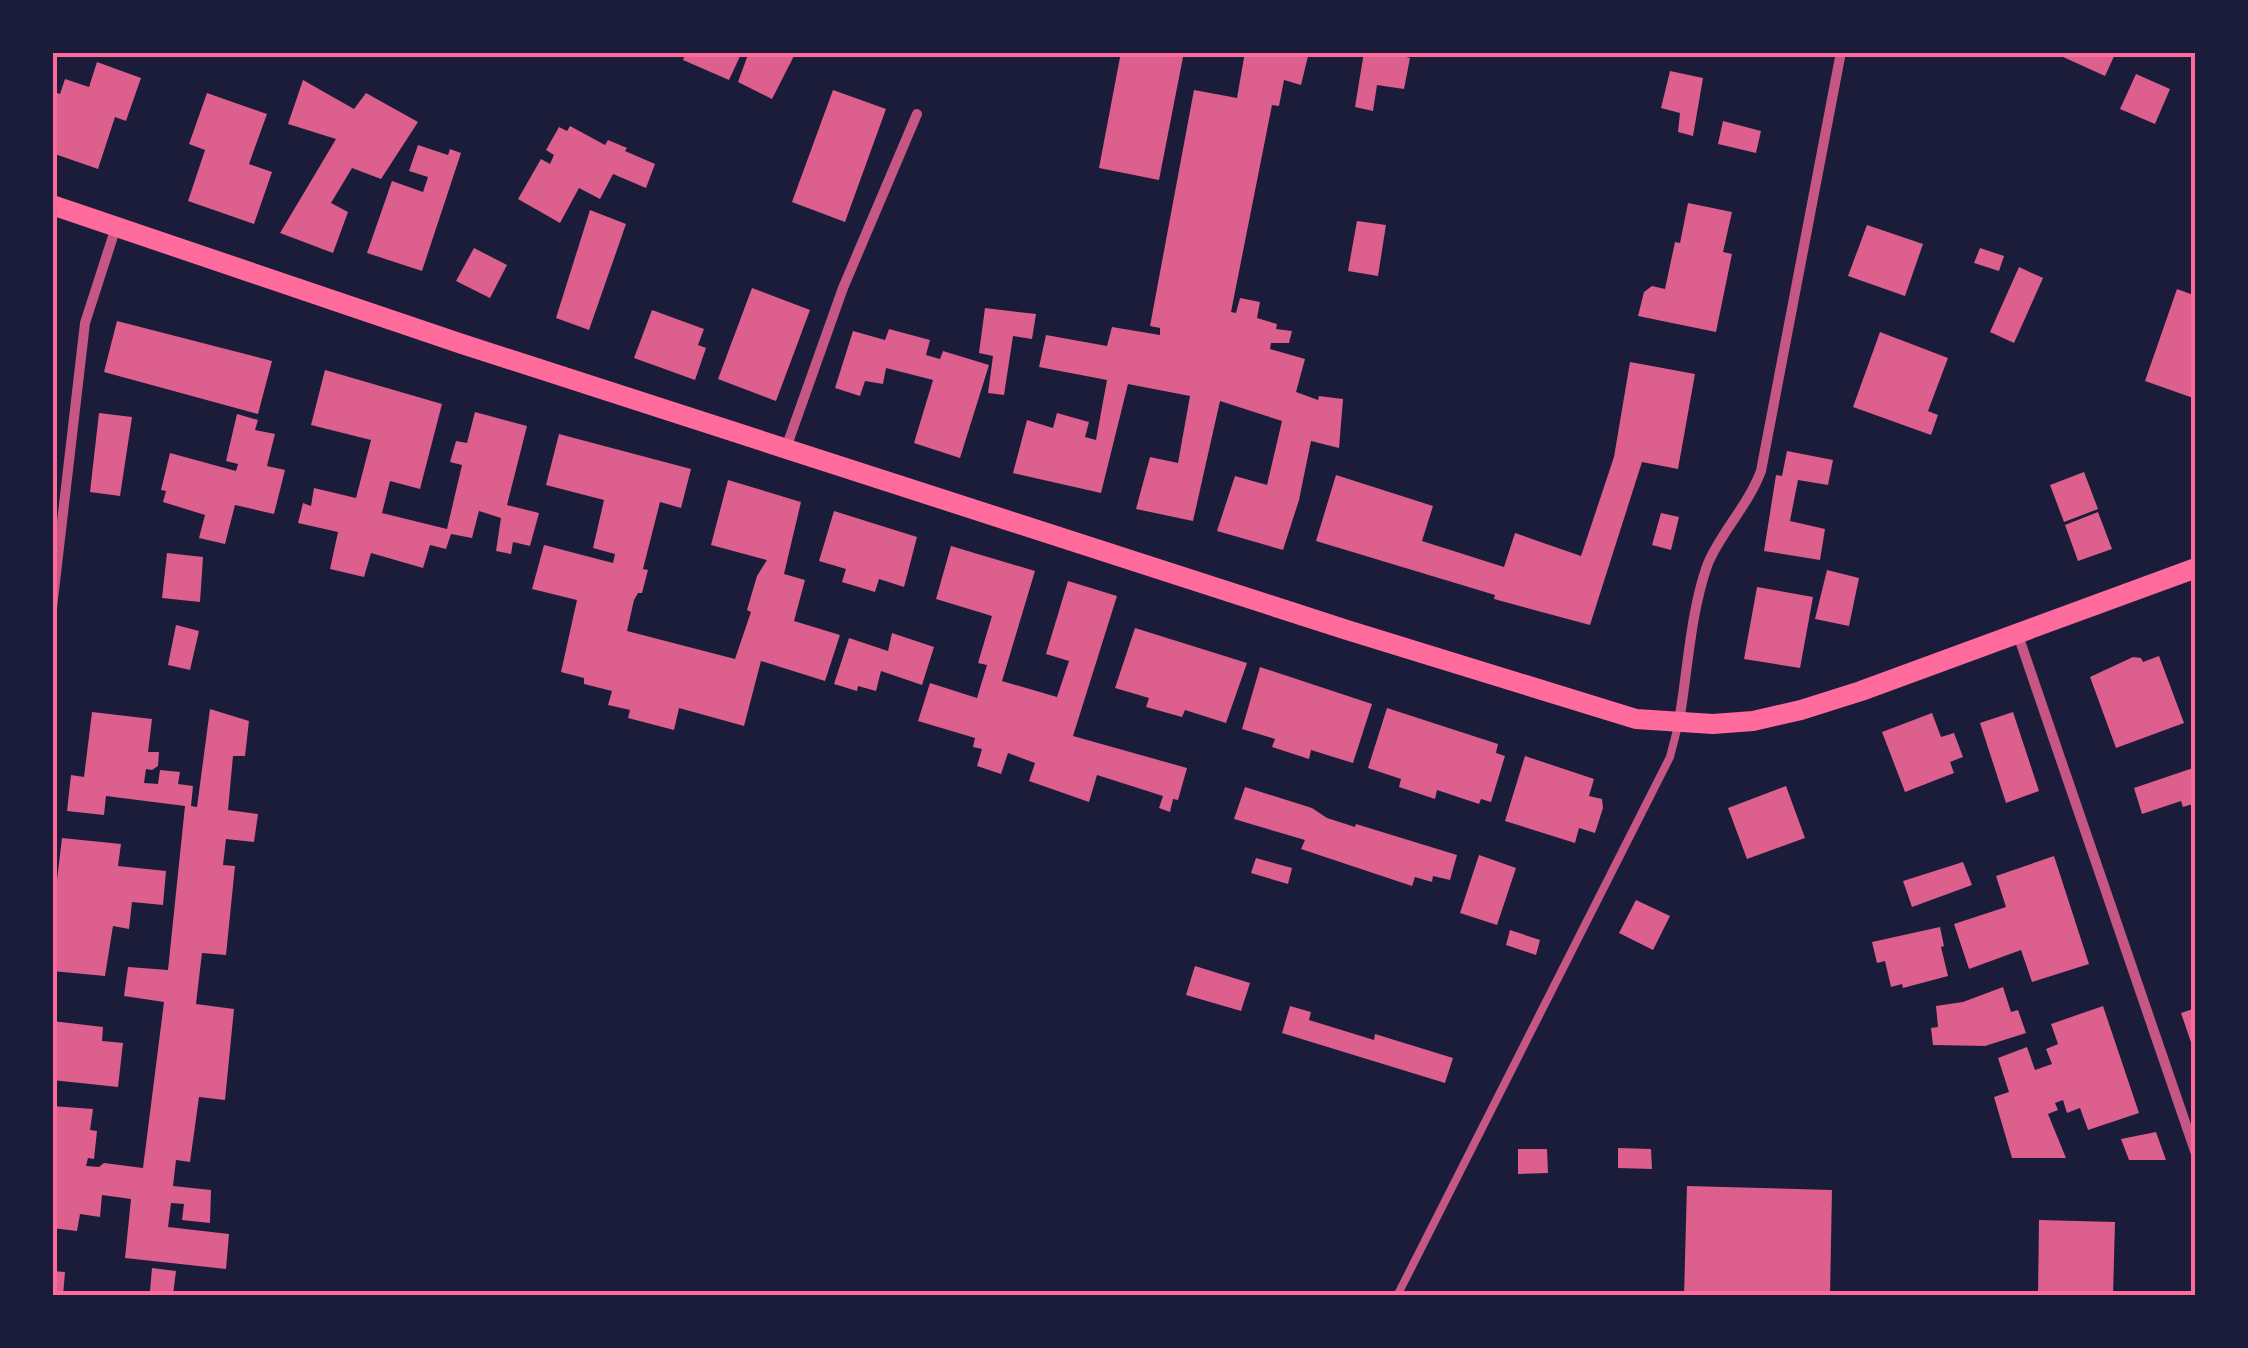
<svg xmlns="http://www.w3.org/2000/svg" width="2248" height="1348" font-family="Merriweather,serif">
<rect width="100%" height="100%" fill="#1b1b3a"/>
<g fill="#dd5f8e">
<polygon points="686,52 742,52 729,80 683,60"/>
<polygon points="749,52 796,52 772,99 738,82"/>
<polygon points="1121,52 1184,52 1159,180 1099,168"/>
<polygon points="1245,52 1309,52 1301,85 1284,80 1279,106 1272,105 1231,312 1236,313 1240,298 1260,302 1257,318 1277,324 1276,329 1292,331 1289,343 1271,343 1270,349 1305,359 1296,392 1318,400 1319,396 1343,399 1339,448 1311,441 1299,500 1283,550 1217,531 1235,476 1267,485 1282,421 1220,401 1193,521 1136,509 1150,457 1178,463 1190,396 1128,384 1101,493 1013,473 1027,420 1053,428 1057,413 1089,422 1085,437 1096,440 1107,380 1039,367 1046,335 1107,346 1112,327 1160,335 1160,328 1150,326 1194,90 1237,98"/>
<polygon points="1364,52 1386,52 1410,58 1404,89 1377,85 1373,111 1355,107"/>
<polygon points="2052,52 2116,52 2105,76"/>
<polygon points="97,62 141,78 126,121 115,117 98,169 52,153 52,91 60,94 65,79 89,87"/>
<polygon points="1670,71 1703,78 1693,136 1678,132 1680,113 1661,108"/>
<polygon points="2136,74 2170,89 2155,124 2120,109"/>
<polygon points="303,80 354,109 366,93 418,122 381,179 352,168 331,203 348,212 333,253 280,233 336,139 288,124"/>
<polygon points="833,90 886,109 845,222 792,202"/>
<polygon points="207,93 267,114 249,164 272,172 254,224 188,201 205,150 189,144"/>
<polygon points="1723,121 1761,131 1756,153 1718,144"/>
<polygon points="570,126 605,145 608,140 627,148 625,151 655,164 646,188 613,174 600,199 579,188 560,223 518,199 541,159 550,164 554,155 546,150 559,127 567,131"/>
<polygon points="418,145 448,155 450,149 461,153 422,271 367,253 392,181 423,192 428,177 409,171"/>
<polygon points="1688,203 1732,212 1723,252 1732,254 1716,332 1638,316 1644,292 1652,286 1665,289 1675,242 1680,243"/>
<polygon points="590,210 626,224 589,330 556,318"/>
<polygon points="1357,221 1386,225 1378,276 1348,271"/>
<polygon points="1867,225 1923,244 1905,296 1848,276"/>
<polygon points="474,248 507,265 490,298 456,281"/>
<polygon points="1980,248 2004,256 1999,271 1974,263"/>
<polygon points="2019,267 2043,278 2014,343 1990,332"/>
<polygon points="752,288 810,310 776,401 718,379"/>
<polygon points="2177,289 2196,296 2196,399 2145,381"/>
<polygon points="985,308 1036,314 1032,339 1013,336 1004,395 988,393 993,356 979,353"/>
<polygon points="652,310 704,329 698,345 706,348 695,380 634,358"/>
<polygon points="117,321 272,361 258,414 104,372"/>
<polygon points="889,329 930,340 926,355 940,359 943,351 989,365 960,458 914,443 933,380 886,368 883,384 865,381 860,396 835,388 853,331 885,340"/>
<polygon points="1880,332 1948,358 1928,411 1938,415 1931,435 1853,407"/>
<polygon points="1630,362 1695,374 1678,469 1642,462 1590,625 1494,599 1495,595 1316,541 1336,475 1433,506 1422,541 1504,567 1515,533 1581,556 1614,457"/>
<polygon points="325,370 442,404 420,489 390,481 382,513 447,529 462,465 450,462 456,441 467,443 475,412 527,426 507,505 539,513 530,546 513,542 511,554 496,551 501,518 479,511 472,538 451,534 446,549 430,545 423,568 371,553 364,577 330,569 338,532 298,523 303,503 311,506 314,488 356,498 371,440 311,425"/>
<polygon points="99,413 132,417 120,496 90,492"/>
<polygon points="237,414 258,420 255,430 275,434 267,466 285,470 274,514 235,505 225,544 199,538 205,515 163,502 166,491 161,490 170,453 236,471 238,464 226,461"/>
<polygon points="559,434 691,469 681,508 660,502 643,569 648,570 642,593 638,593 634,600 627,631 735,659 751,612 747,610 757,576 767,560 711,545 728,480 801,502 784,574 805,580 794,621 840,635 825,681 761,661 744,726 679,708 674,730 628,718 630,710 608,705 612,691 584,684 584,678 561,672 577,600 532,589 544,545 613,563 615,554 593,548 604,500 546,485"/>
<polygon points="1787,451 1833,460 1828,485 1798,480 1790,521 1825,529 1820,560 1764,551 1776,475 1782,476"/>
<polygon points="2084,472 2098,509 2064,522 2050,485"/>
<polygon points="834,511 917,537 904,587 879,579 875,592 842,582 846,569 819,561"/>
<polygon points="2098,512 2112,549 2078,561 2065,525"/>
<polygon points="1661,513 1679,517 1671,550 1652,545"/>
<polygon points="951,546 1035,571 1002,681 1057,697 1069,661 1046,654 1068,581 1117,596 1073,736 1187,768 1178,800 1173,799 1170,812 1159,808 1163,796 1097,775 1089,802 1029,781 1035,763 1008,753 1001,774 977,766 982,749 973,747 975,738 918,721 930,683 977,698 987,665 978,663 992,616 936,599"/>
<polygon points="167,553 203,557 200,602 162,598"/>
<polygon points="1827,570 1859,578 1849,626 1815,619"/>
<polygon points="1757,587 1813,597 1800,668 1744,659"/>
<polygon points="176,625 199,631 190,670 168,665"/>
<polygon points="1135,628 1247,663 1226,723 1185,710 1182,717 1146,707 1149,698 1115,688"/>
<polygon points="892,633 934,647 922,685 881,671 876,691 858,686 857,691 834,684 849,638 888,651"/>
<polygon points="2159,656 2184,723 2116,748 2090,677 2133,657 2141,658 2143,662"/>
<polygon points="1260,667 1372,704 1353,763 1311,750 1309,759 1272,747 1275,739 1242,729"/>
<polygon points="1387,708 1498,744 1496,753 1505,756 1491,802 1481,799 1479,804 1437,790 1435,799 1399,787 1401,779 1368,768"/>
<polygon points="210,709 249,721 245,756 233,756 228,810 258,814 254,842 226,839 223,865 235,866 226,955 202,953 196,1004 234,1009 225,1100 199,1097 190,1162 176,1160 173,1186 211,1190 210,1223 182,1220 184,1204 171,1203 168,1227 229,1234 226,1269 125,1258 131,1199 102,1195 100,1217 80,1214 77,1231 52,1228 52,1106 93,1109 90,1130 97,1131 94,1159 88,1158 86,1166 99,1167 104,1163 143,1168 164,1002 124,996 128,967 168,970 185,806 106,796 104,815 67,811 71,775 84,777 92,712 152,719 148,752 159,752 158,766 152,770 146,769 144,783 158,784 160,770 180,772 178,784 193,786 191,806 197,807"/>
<polygon points="2013,712 2039,791 2006,803 1980,723"/>
<polygon points="1932,713 1941,737 1954,733 1963,757 1950,762 1954,773 1905,792 1882,732"/>
<polygon points="1525,756 1594,779 1589,796 1602,799 1603,808 1595,833 1579,828 1575,843 1505,821"/>
<polygon points="2196,767 2196,803 2183,807 2181,801 2142,814 2134,788"/>
<polygon points="1786,786 1805,838 1747,859 1728,808"/>
<polygon points="1245,787 1312,808 1327,818 1355,827 1356,824 1457,855 1450,880 1433,876 1432,882 1415,877 1412,886 1301,849 1305,840 1234,819"/>
<polygon points="62,838 121,844 118,866 166,871 163,905 132,902 129,929 113,926 105,976 52,971 52,922"/>
<polygon points="1479,855 1516,868 1497,925 1460,913"/>
<polygon points="2054,856 2089,964 2032,982 2021,950 1969,969 1954,924 2006,907 1996,876"/>
<polygon points="1256,858 1292,868 1288,884 1251,873"/>
<polygon points="1963,862 1972,885 1912,907 1903,881"/>
<polygon points="1636,900 1670,916 1653,950 1619,933"/>
<polygon points="1940,927 1944,946 1941,947 1948,976 1903,988 1902,984 1891,987 1885,961 1877,963 1872,942"/>
<polygon points="1510,930 1540,940 1536,955 1506,945"/>
<polygon points="1195,966 1250,983 1241,1011 1186,995"/>
<polygon points="2003,987 2011,1012 2018,1010 2026,1033 1985,1046 1933,1045 1931,1028 1938,1027 1936,1006 1963,1002"/>
<polygon points="1290,1006 1311,1012 1309,1020 1374,1040 1375,1034 1453,1058 1445,1083 1282,1033"/>
<polygon points="2103,1006 2139,1113 2088,1130 2080,1108 2067,1113 2063,1100 2055,1103 2058,1110 2048,1114 2066,1158 2012,1158 1994,1097 2009,1092 1998,1058 2027,1047 2035,1070 2052,1064 2046,1049 2058,1044 2051,1024"/>
<polygon points="2196,1008 2196,1054 2195,1054 2181,1013"/>
<polygon points="52,1021 103,1027 102,1041 123,1043 118,1087 52,1080"/>
<polygon points="2156,1132 2166,1160 2129,1160 2121,1139"/>
<polygon points="1618,1148 1651,1149 1652,1169 1618,1168"/>
<polygon points="1518,1149 1547,1149 1548,1173 1518,1174"/>
<polygon points="1687,1186 1832,1190 1830,1296 1684,1296"/>
<polygon points="2039,1220 2115,1222 2113,1296 2038,1296"/>
<polygon points="152,1268 176,1271 173,1295 150,1291"/>
<polygon points="52,1271 65,1272 63,1296 52,1296"/>
</g>
<g fill="none" stroke-linecap="round" stroke-linejoin="round">
<polyline stroke="#c65784" stroke-width="8" points="1397,1296 1670,757 1678,726"/>
<g stroke="#c65784" stroke-width="10">
<polyline points="786,448 843,288 917,114"/>
<polyline points="52,608 85,323 116,227"/>
<polyline points="2018,635 2196,1154"/>
<path d="M 1679,721 C 1688,670 1690,615 1707,566 C 1718,536 1748,506 1761,471 L 1841,52"/>
</g>
<polyline stroke="#ff6b9d" stroke-width="20" points="52,205 462,344 1347,630 1636,719 1713,724 1753,721 1801,710 1861,691 2196,568"/>
</g>
<rect width="2248" height="1348" fill="none" stroke="#1b1b3a" stroke-width="110"/>
<rect x="55" y="55" width="2138" height="1238" fill="none" stroke="#ff6b9d" stroke-width="4"/>
</svg>
